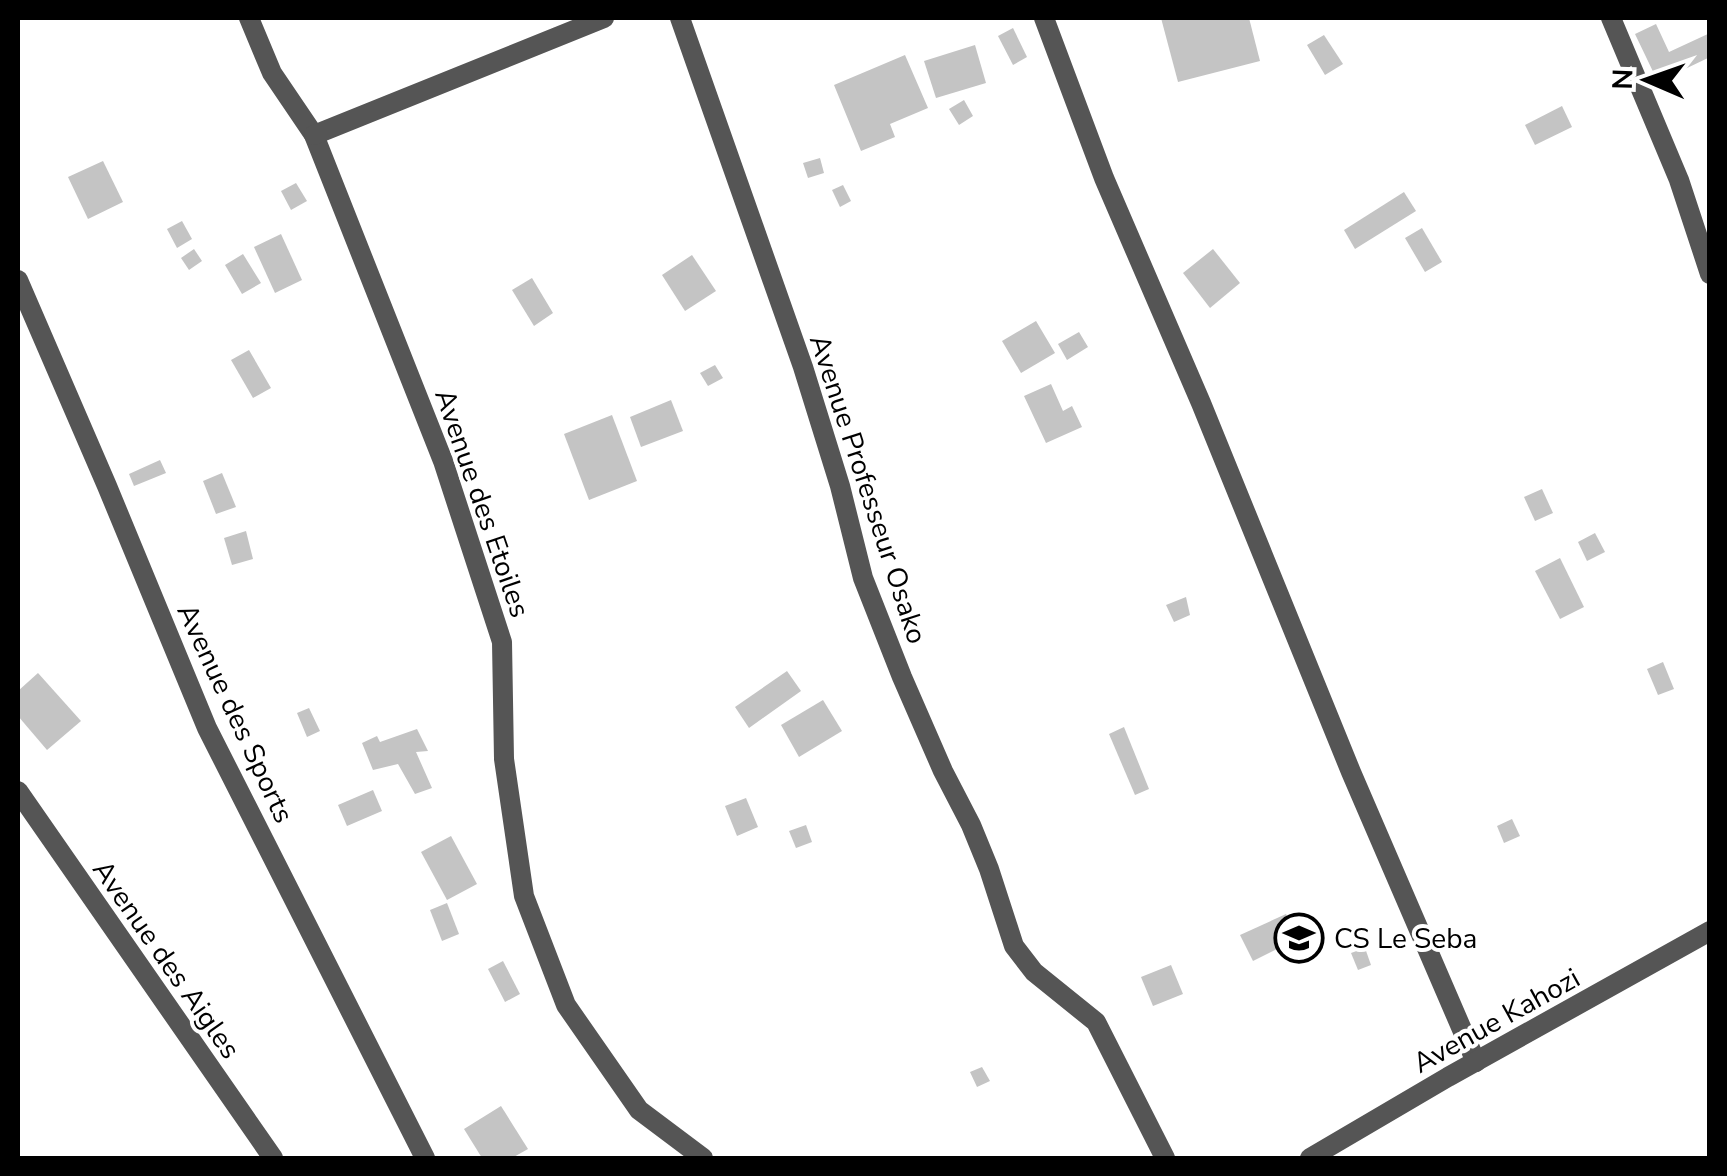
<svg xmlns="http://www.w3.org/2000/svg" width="1727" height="1176" font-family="'Nunito Sans',sans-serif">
<rect width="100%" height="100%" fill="#fff"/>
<g fill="#c4c4c4">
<polygon points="1161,18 1249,18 1260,61 1178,82"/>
<polygon points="1656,24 1669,52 1710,33 1710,57 1658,82 1635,34"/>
<polygon points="1013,28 1027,57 1013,65 998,36"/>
<polygon points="1324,35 1343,64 1325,75 1307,45"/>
<polygon points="975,45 986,83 936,98 924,61"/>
<polygon points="905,55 928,108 890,124 895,137 861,151 834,85"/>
<polygon points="964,100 973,116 959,125 949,109"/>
<polygon points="1562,106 1572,127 1535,145 1525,125"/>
<polygon points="820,158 824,173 808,178 803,163"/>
<polygon points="103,161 123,202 88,219 68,177"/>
<polygon points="296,183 307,201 291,210 281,191"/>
<polygon points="843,185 851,201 840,207 832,190"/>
<polygon points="1404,192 1416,211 1355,249 1344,230"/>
<polygon points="182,221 192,239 177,248 167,229"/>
<polygon points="1422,228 1442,262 1425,272 1405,238"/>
<polygon points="281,234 302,280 275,293 254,247"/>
<polygon points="194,249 202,261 189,270 181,258"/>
<polygon points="1213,249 1240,283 1210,308 1183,273"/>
<polygon points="243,254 261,283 242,294 225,265"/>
<polygon points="692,255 716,291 685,311 662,275"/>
<polygon points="532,278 553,313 534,326 512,290"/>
<polygon points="1036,321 1055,353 1021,373 1002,341"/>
<polygon points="1079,332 1088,347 1067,360 1058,344"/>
<polygon points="249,350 271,388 253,398 231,360"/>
<polygon points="715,365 723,378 708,386 700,373"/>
<polygon points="1051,384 1063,411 1072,406 1082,427 1046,443 1024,396"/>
<polygon points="671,400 683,431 641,447 630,417"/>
<polygon points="612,415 637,481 589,500 564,434"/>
<polygon points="160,460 166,473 134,486 129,474"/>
<polygon points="222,473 236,507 216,514 203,481"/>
<polygon points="1542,489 1553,513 1535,521 1524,497"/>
<polygon points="246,531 253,559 232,565 224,538"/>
<polygon points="1595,533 1605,552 1587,561 1578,542"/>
<polygon points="1560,558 1584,607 1560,619 1535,571"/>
<polygon points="1186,597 1190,615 1174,622 1166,605"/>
<polygon points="1663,662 1674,689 1658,695 1647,669"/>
<polygon points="787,671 801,691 749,728 735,707"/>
<polygon points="38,673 81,721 47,750 18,716 18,691"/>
<polygon points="823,700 842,731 799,757 781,725"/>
<polygon points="309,708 320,731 307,737 297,713"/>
<polygon points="1124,727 1149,789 1135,795 1109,734"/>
<polygon points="417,729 428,751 416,752 432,788 415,794 398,764 373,770 362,743 377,736 380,742"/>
<polygon points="373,790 382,811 347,826 338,805"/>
<polygon points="746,798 758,827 737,836 725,806"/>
<polygon points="1512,819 1520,836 1504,843 1497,826"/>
<polygon points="806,825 812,842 796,848 789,831"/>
<polygon points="451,836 477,884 447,900 421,852"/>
<polygon points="447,903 459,934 442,941 430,910"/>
<polygon points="1286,914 1299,938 1253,961 1240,935"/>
<polygon points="1365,948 1371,965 1358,970 1351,953"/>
<polygon points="503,961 520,994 505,1002 488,969"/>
<polygon points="1171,965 1183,994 1153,1006 1141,977"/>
<polygon points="982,1067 990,1081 977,1087 970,1072"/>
<polygon points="501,1106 528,1149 512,1158 482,1158 464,1129"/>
</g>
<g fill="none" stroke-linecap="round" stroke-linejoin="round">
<g stroke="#555" stroke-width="20">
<polyline points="249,18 272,73 314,135 443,461 502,642 504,759 524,896 566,1005 639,1110 703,1158"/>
<polyline points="680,18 803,367 840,486 863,578 902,677 943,771 971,825 989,869 1014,946 1034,972 1096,1022 1165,1158"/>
<polyline points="1044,18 1104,178 1201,403 1351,772 1476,1062"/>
<polyline points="1611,18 1679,180 1710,274"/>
<polyline points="314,135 604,18"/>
<polyline points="18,280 107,486 207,728 425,1158"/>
<polyline points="18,791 273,1158"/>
<polyline points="1310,1158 1448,1077 1710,931"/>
</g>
</g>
<defs>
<g id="school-ring" transform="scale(2.5)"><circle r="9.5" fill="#fff" stroke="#000" stroke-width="1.5"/><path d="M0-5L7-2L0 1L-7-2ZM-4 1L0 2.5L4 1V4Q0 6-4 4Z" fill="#000"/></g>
</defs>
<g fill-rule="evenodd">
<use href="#school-ring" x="1299" y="938"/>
</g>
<g text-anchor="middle" stroke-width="8" stroke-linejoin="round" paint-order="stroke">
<g font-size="28" fill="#000" stroke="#fff">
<text transform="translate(869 489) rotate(72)" y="10">Avenue Professeur Osako</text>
<text transform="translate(483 503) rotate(71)" y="10">Avenue des Etoiles</text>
<text transform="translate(236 713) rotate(65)" y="10">Avenue des Sports</text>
<text transform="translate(167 959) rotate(55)" y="10">Avenue des Aigles</text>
<text transform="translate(1496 1020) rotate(-29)" y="10">Avenue Kahozi</text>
</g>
<g font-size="28" fill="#000" stroke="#fff" text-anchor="start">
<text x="1334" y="948">CS Le Seba</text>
</g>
</g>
<rect width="1727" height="1176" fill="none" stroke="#000000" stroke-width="40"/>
<g transform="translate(1647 80) rotate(272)" stroke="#ffffff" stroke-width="8" paint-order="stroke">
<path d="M0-8L18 38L0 25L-18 38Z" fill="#000000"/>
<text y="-15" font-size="28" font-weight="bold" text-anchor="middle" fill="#000000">N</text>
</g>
</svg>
